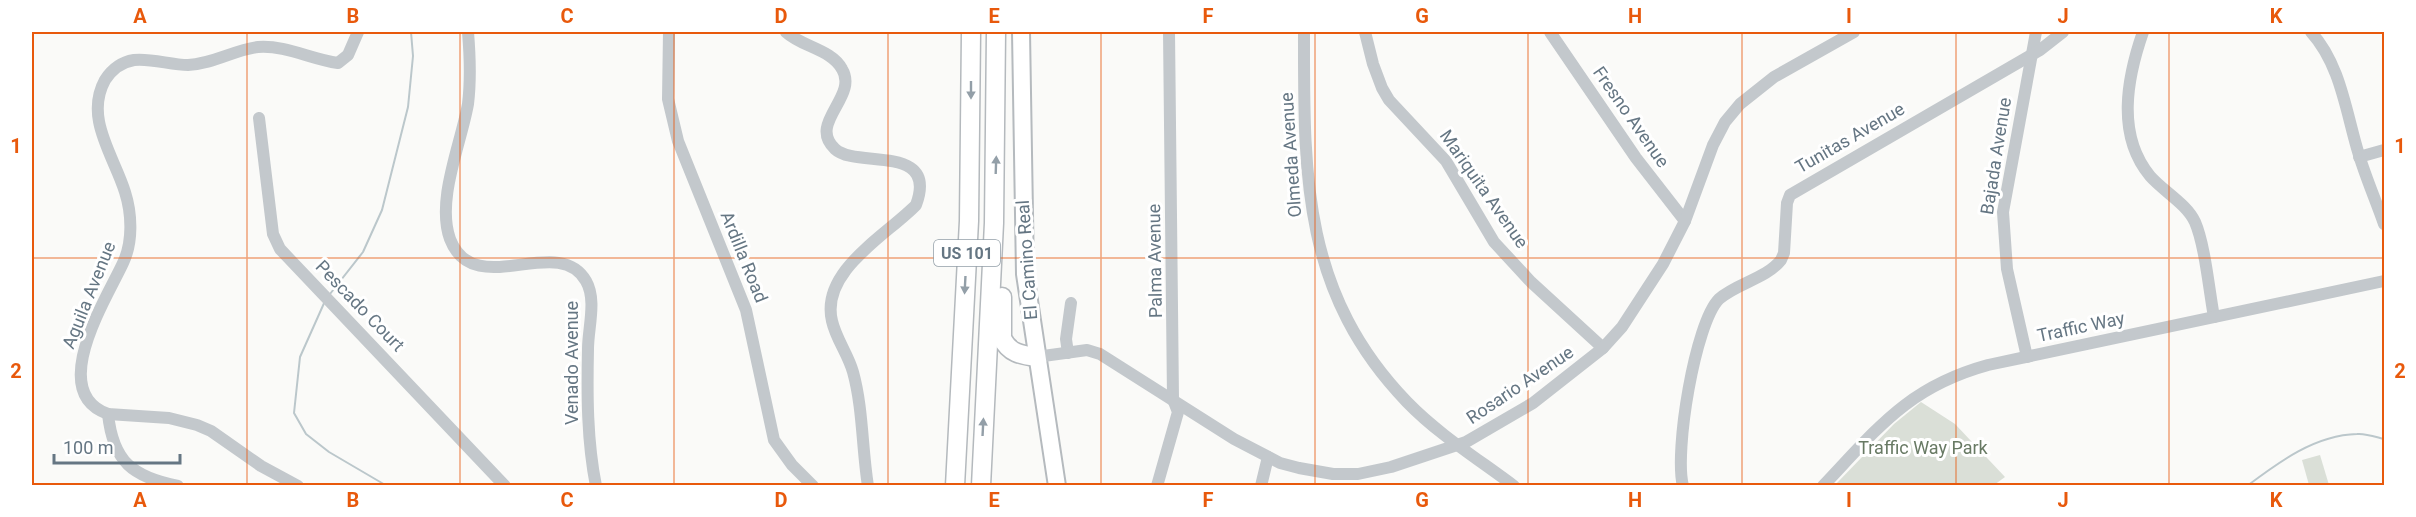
<svg xmlns="http://www.w3.org/2000/svg" width="2416" height="517" font-family="Roboto,sans-serif">
<rect width="100%" height="100%" fill="#fafaf8"/>
<g fill="#dadfd7">
<polygon points="1921,402 1955,424 2005,477 1994,485 1835,485 1894,424"/>
<polygon points="2320,455 2329,485 2309,485 2302,460"/>
</g>
<g fill="none" stroke-linecap="round" stroke-linejoin="round">
<g stroke="#bbc7cb" stroke-width="2">
<polyline points="330,294 363,252 382,210 408,107 413,56 411,32"/>
<polyline points="325,301 300,357 294,413 306,434 329,452 387,486"/>
<path d="M 2247,486 C 2279,462 2315,435 2357,434 C 2365,433 2376,437 2384,439"/>
</g>
<g stroke="#b5babe" stroke-width="20">
<polyline id="major" points="1021,32 1025,274 1057,486"/>
</g>
<g stroke="#b4b9bd" stroke-width="21">
<g id="highway">
<path d="M 1002,297 L 1002,338 C 1009,353 1021,355 1036,357"/>
<polyline points="955,486 969,221 971,32"/>
<polyline points="981,486 994,223 996,32"/>
</g>
</g>
<g stroke="#c3c8cc" stroke-width="12">
<path d="M 468,32 C 470,56 471,80 468,104 C 461,144 436,200 450,239 C 474,302 558,232 586,281 C 597,300 588,328 588,349 C 587,394 587,441 596,486"/>
<polyline points="669,32 668,99 678,141 746,310 774,440 792,465 813,486"/>
<path d="M 786,32 C 802,47 831,49 842,69 C 859,97 807,123 835,149 C 856,169 939,143 916,205 C 887,235 820,271 832,321 C 836,339 848,354 853,372 C 863,408 862,449 868,486"/>
<path d="M 1304,32 C 1304,172 1301,292 1407,402 C 1438,434 1478,459 1514,486"/>
<polyline points="1365,32 1373,64 1382,88 1389,100 1446,161 1494,242 1531,282 1603,348"/>
<polyline points="1550,32 1636,158 1685,221"/>
<path d="M 2143,32 C 2127,78 2116,135 2150,176 C 2163,191 2187,204 2195,222 C 2205,245 2209,290 2214,317"/>
<path d="M 2311,32 C 2341,65 2346,113 2359,155 C 2366,178 2376,201 2384,224"/>
<polyline points="259,118 273,234 280,249 505,486"/>
<polyline points="2359,157 2384,150"/>
<polyline points="1068,353 1066,339 1071,303"/>
<polyline points="1036,357 1087,350 1100,354 1234,439 1280,463 1299,468 1333,474 1358,474 1391,467 1466,442 1533,403 1603,348 1622,327 1663,264 1685,221 1713,145 1725,122 1740,104 1774,77 1854,32"/>
<polyline points="2027,357 2007,269 2003,212 2036,32"/>
<path d="M 108,414 C 113,462 133,477 178,486"/>
<path d="M 298,486 L 261,466 L 211,431 L 197,425 L 169,418 L 108,414 C 46,392 107,298 123,263 C 133,242 132,214 125,192 C 114,156 84,118 105,80 C 112,69 122,62 134,60 C 151,58 171,65 188,65 C 213,64 234,50 258,47 C 286,45 310,59 338,63 L 348,55 L 358,32"/>
<polyline points="1157,486 1178,412 1173,399 1169,32"/>
<polyline points="1261,486 1268,457"/>
<path d="M 1683,486 C 1674,452 1695,323 1719,299 C 1737,283 1766,279 1781,260 L 1784,253 L 1787,203 L 1790,195 L 2040,50 L 2063,32"/>
<path d="M 1823,486 C 1878,428 1908,387 1988,365 L 2384,281"/>
</g>
<use href="#major" stroke="#fff" stroke-width="16"/>
<use href="#highway" stroke="#fff" stroke-width="18"/>
</g>
<defs><path id="oneway-solid" d="M-6-.8H1V-3.2L6.5 0L1 3.2V.8H-6Z" transform="scale(1.5)"/></defs>
<g fill="#939fa8">
<use href="#oneway-solid" transform="translate(971 90) rotate(90)"/>
<use href="#oneway-solid" transform="translate(996 165) rotate(-88)"/>
<use href="#oneway-solid" transform="translate(965 285) rotate(93)"/>
<use href="#oneway-solid" transform="translate(983 427) rotate(-87)"/>
</g>
<path fill="none" stroke="#e8590c" stroke-width="1.5" stroke-opacity="0.55" d="M 247,32 L 247,486M 460,32 L 460,486M 674,32 L 674,486M 888,32 L 888,486M 1101,32 L 1101,486M 1315,32 L 1315,486M 1528,32 L 1528,486M 1742,32 L 1742,486M 1956,32 L 1956,486M 2169,32 L 2169,486M 32,258 L 2384,258"/>
<g text-anchor="middle" stroke-width="6" stroke-linejoin="round" paint-order="stroke">
<rect fill="#fff" stroke="#939fa8" stroke-width="1.5" x="934" y="240" width="66" height="26" rx="4.5"/>
<g font-size="16" font-weight="bold" fill="#657683">
<text x="967" y="259">US 101</text>
</g>
<g font-size="18" fill="#657683" stroke="#fff">
<text transform="translate(1631 117) rotate(55)" y="6">Fresno Avenue</text>
<text transform="translate(1850 138) rotate(-30)" y="6">Tunitas Avenue</text>
<text transform="translate(1291 155) rotate(-94)" y="6">Olmeda Avenue</text>
<text transform="translate(1996 156) rotate(-81)" y="6">Bajada Avenue</text>
<text transform="translate(1484 189) rotate(55)" y="6">Mariquita Avenue</text>
<text transform="translate(744 257) rotate(68)" y="6">Ardilla Road</text>
<text transform="translate(1027 260) rotate(-94)" y="6">El Camino Real</text>
<text transform="translate(1155 261) rotate(-91)" y="6">Palma Avenue</text>
<text transform="translate(89 295) rotate(-68)" y="6">Aguila Avenue</text>
<text transform="translate(360 306) rotate(46)" y="6">Pescado Court</text>
<text transform="translate(2081 327) rotate(-12)" y="6">Traffic Way</text>
<text transform="translate(572 363) rotate(-90)" y="6">Venado Avenue</text>
<text transform="translate(1520 385) rotate(-34)" y="6">Rosario Avenue</text>
</g>
<g font-size="18" fill="#687a64" stroke="#fff">
<text x="1923" y="454">Traffic Way Park</text>
</g>
</g>
<rect width="2416" height="517" fill="none" stroke="#ffffff" stroke-width="66"/>
<path d="M54 454v9h126v-9" fill="none" stroke="#657683" stroke-width="3"/>
<text x="63" y="454" font-size="18" fill="#657683" stroke="#ffffff" stroke-width="4.5" paint-order="stroke">100 m</text>
<rect x="33" y="33" width="2350" height="451" fill="none" stroke="#e8590c" stroke-width="2"/>
<g font-size="20" text-anchor="middle" font-weight="bold" fill="#e8590c">
<text x="140" y="23">A</text>
<text x="353" y="23">B</text>
<text x="567" y="23">C</text>
<text x="781" y="23">D</text>
<text x="994" y="23">E</text>
<text x="1208" y="23">F</text>
<text x="1422" y="23">G</text>
<text x="1635" y="23">H</text>
<text x="1849" y="23">I</text>
<text x="2063" y="23">J</text>
<text x="2276" y="23">K</text>
<text x="16" y="153">1</text>
<text x="2400" y="153">1</text>
<text x="16" y="378">2</text>
<text x="2400" y="378">2</text>
<text x="140" y="507">A</text>
<text x="353" y="507">B</text>
<text x="567" y="507">C</text>
<text x="781" y="507">D</text>
<text x="994" y="507">E</text>
<text x="1208" y="507">F</text>
<text x="1422" y="507">G</text>
<text x="1635" y="507">H</text>
<text x="1849" y="507">I</text>
<text x="2063" y="507">J</text>
<text x="2276" y="507">K</text>
</g>
</svg>
